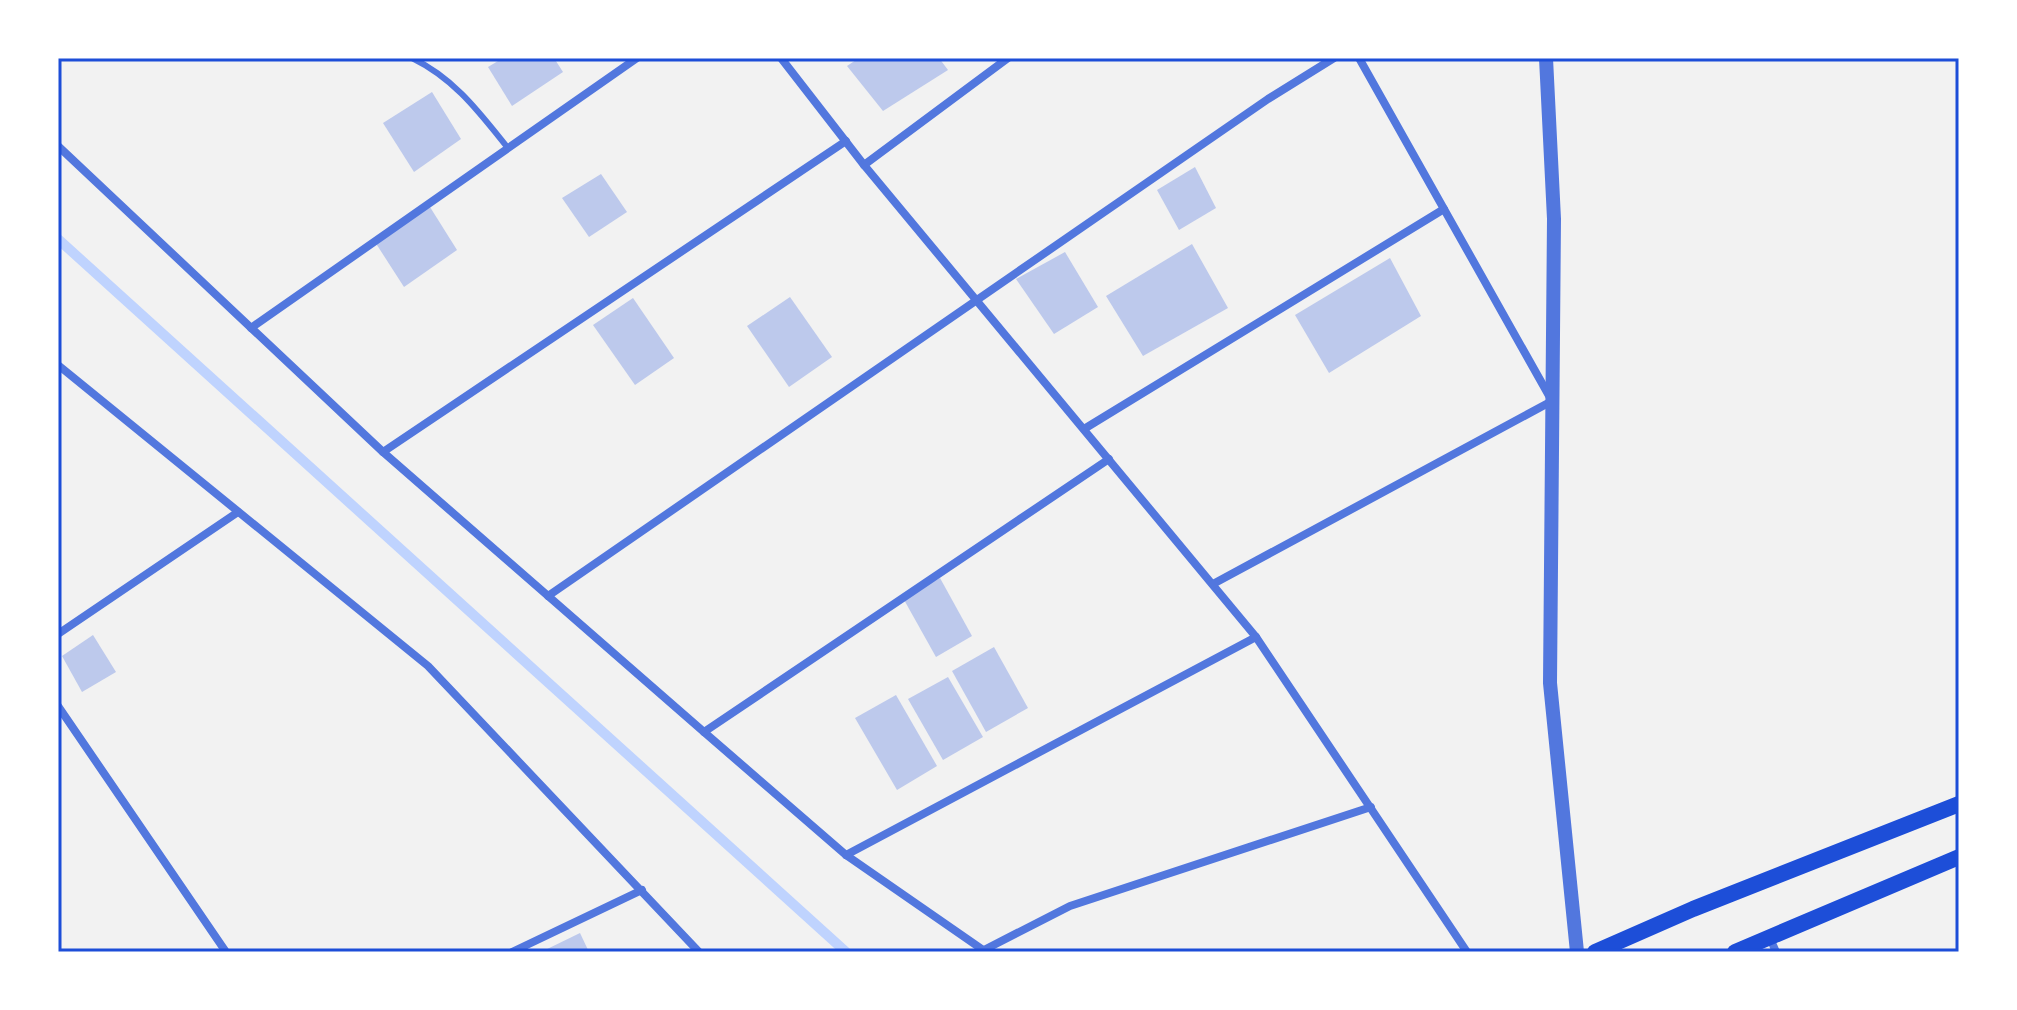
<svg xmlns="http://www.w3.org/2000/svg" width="2017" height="1010" font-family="'Varela Round',sans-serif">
<rect width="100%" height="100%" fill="#f2f2f2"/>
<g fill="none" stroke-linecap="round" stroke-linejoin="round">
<polyline stroke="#bfd3fe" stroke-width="10" points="58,239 846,952"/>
</g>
<g fill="#bdc9ec">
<polygon points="503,58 554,58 563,72 512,106 488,67"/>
<polygon points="859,58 939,58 948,70 883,111 847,66"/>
<polygon points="432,92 461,139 414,172 383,123"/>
<polygon points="1195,167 1216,208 1179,230 1157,190"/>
<polygon points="601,174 627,212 589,237 562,198"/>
<polygon points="430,207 457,250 404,287 375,242"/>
<polygon points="1192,244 1228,308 1143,356 1106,296"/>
<polygon points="1065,252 1098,307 1054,334 1016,279"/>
<polygon points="1390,258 1421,316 1329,373 1295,315"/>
<polygon points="790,297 832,357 789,387 747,326"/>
<polygon points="633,298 674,358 635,385 593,325"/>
<polygon points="940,578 972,636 936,657 903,598"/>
<polygon points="93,635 116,672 82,692 62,656"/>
<polygon points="994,647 1028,708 986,732 952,671"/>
<polygon points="948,677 983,737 943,760 908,699"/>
<polygon points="896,695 937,766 897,790 855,718"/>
<polygon points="580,933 589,952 541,952"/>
</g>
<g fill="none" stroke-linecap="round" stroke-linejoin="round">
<path stroke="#5277de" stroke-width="6" d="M 412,58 C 455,79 479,112 508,148"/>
<g stroke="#5277de" stroke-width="8">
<polyline points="781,58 864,165 1256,637 1467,952"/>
<polyline points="58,146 383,452 704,732 846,855 986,952"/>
<polyline points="864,165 1008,58"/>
<polyline points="251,328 637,58"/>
<polyline points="58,365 428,666 699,952"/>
<polyline points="1084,429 1444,209"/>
<polyline points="383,452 846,141"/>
<polyline points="1213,584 1552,401 1359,58"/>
<polyline points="548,596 1268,99 1334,58"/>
<polyline points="58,634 238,512"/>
<polyline points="58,706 226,952"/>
<polyline points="704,732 1109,459"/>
<polyline points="846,855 1256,637"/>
<polyline points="1770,938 1776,952"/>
<polyline points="984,950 1070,906 1371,807"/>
<polyline points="512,952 642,890"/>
</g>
<polyline stroke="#5277de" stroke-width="14" points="1546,58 1554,219 1550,683 1577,952"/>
<g stroke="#1d4ed8" stroke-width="16">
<polyline points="1595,952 1693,909 1959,804"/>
<polyline points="1735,952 1959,857"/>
</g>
</g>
<rect width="2017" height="1010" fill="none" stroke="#ffffff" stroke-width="120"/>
<rect x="60" y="60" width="1897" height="890" fill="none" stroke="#1d4ed8" stroke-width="3"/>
</svg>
